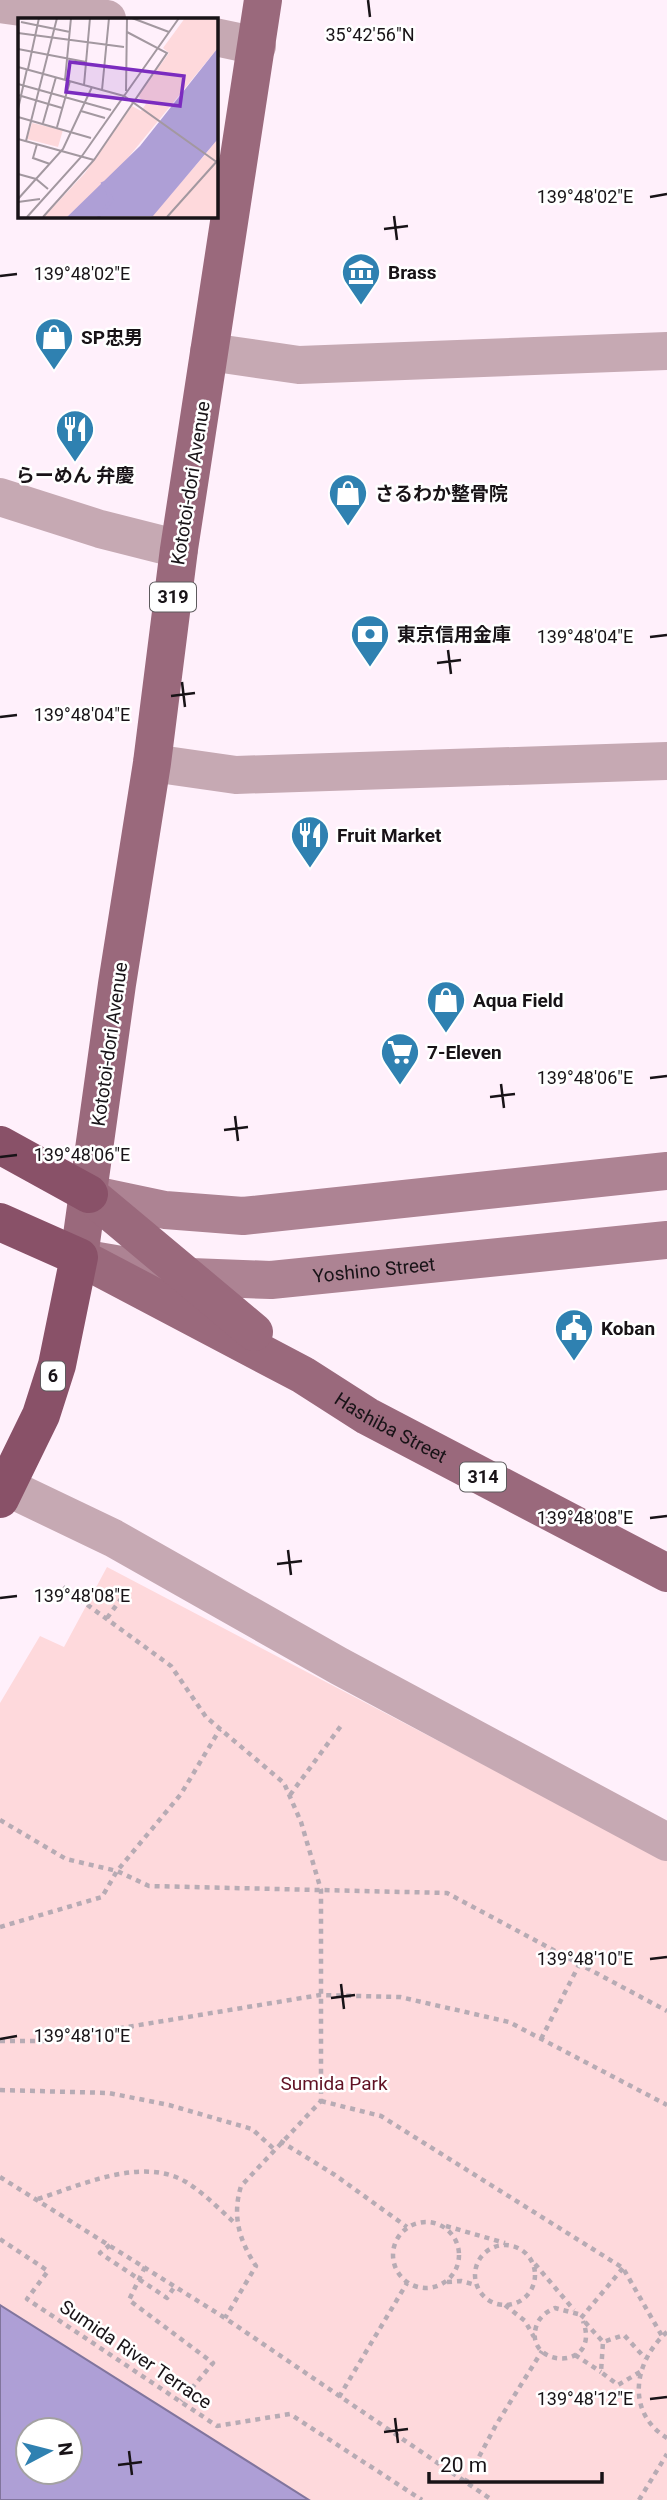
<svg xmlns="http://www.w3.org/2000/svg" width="667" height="2500" font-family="Roboto,'Noto Sans JP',sans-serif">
<rect width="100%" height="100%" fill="#fff0fb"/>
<polygon fill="#fed9dc" points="107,1567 667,1861 667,2500 309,2500 0,2305 0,1703 40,1636 64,1647"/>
<path fill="#ae9fd6" stroke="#81759d" stroke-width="2" fill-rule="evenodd" d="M 0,2305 L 309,2500 L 0,2500 ZM 28,2430 L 70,2430 L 70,2472 L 28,2472 Z"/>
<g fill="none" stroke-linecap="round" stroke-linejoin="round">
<g stroke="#b7abb4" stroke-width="4.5" stroke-dasharray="5 5" stroke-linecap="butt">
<path d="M 63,1587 L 171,1666 L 206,1717 L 284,1783 L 301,1822 L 321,1890 L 321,2101 L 241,2186 C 232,2216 239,2240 256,2266 L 225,2318"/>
<polyline points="107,1618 121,1599"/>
<polyline points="290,1795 343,1723"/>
<polyline points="0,1820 66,1859 117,1871 149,1886 447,1893 667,2011"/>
<polyline points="0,1927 102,1897 117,1871 181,1794 220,1729"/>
<polyline points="541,2039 580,1963"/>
<polyline points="0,2041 43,2041 320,1995 400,1997 509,2022 667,2105"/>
<polyline points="0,2090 109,2093 169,2105 252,2129 274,2149"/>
<polyline points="321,2101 381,2116 623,2268 662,2336"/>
<polyline points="280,2141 335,2175 407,2227"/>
<polyline points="0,2177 225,2318 492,2500"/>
<path d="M 38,2199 C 81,2185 143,2156 186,2182 C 204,2193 220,2210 236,2224"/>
<circle cx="426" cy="2255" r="33"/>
<polyline points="446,2226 505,2243"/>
<polyline points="0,2239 48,2271 27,2299 217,2426 290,2414 422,2500"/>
<circle cx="505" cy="2275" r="30"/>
<polyline points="110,2245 100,2253 167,2298 175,2286"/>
<polyline points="535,2264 574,2310"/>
<polyline points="145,2267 129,2300 213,2363 181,2401"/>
<polyline points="447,2282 461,2281 476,2285"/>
<polyline points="505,2305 525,2321 534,2337"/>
<path d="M 578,2314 L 555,2308 C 546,2312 539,2317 536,2327 C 524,2368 602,2372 583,2321"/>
<polyline points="581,2318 623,2268"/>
<polyline points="585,2322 603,2342"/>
<path d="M 667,2332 C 634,2361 625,2412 667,2438"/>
<polyline points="575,2355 601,2372"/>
<polyline points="640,2372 618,2385 601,2372 603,2342 624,2335 645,2358"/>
<polyline points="339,2397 407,2283"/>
<polyline points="465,2483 496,2425 542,2351"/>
<polyline points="639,2500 667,2454"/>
</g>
<g stroke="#c6a9b3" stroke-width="38">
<polyline points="0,4 107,19"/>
<polyline points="215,37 257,46"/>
<polyline points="209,352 299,365 667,351"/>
<polyline points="0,497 100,529 179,549"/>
<polyline points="152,763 236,775 667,761"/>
<polyline points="0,1484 113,1538 339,1666 667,1842"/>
</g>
<g stroke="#ad8393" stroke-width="38">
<polyline points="89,1194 165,1210 243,1216 667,1171"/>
<path id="s1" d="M 92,1260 L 191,1277 L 271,1280 L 667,1240"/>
</g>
<g stroke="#9a697c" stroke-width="38">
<path id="s2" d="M 263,0 L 179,549 L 152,763 L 117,984 L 79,1257 L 303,1375 L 367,1416 L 667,1573"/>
<polyline points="89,1194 254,1332"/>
</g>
<g stroke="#895168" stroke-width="38">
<polyline points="0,1145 89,1194"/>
<polyline points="0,1222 79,1257 57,1365 41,1415 0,1499"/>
</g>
</g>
<path fill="none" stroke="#181317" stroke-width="2.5" d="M 368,0 L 370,17M 650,197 L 667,194M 394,216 L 397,240M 384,229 L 408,226M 0,276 L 17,274M 650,637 L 667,635M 448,650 L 451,674M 437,663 L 461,660M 182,682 L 185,707M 171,696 L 195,693M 0,717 L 17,715M 650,1078 L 667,1076M 501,1084 L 504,1108M 490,1097 L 515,1094M 235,1116 L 238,1141M 224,1130 L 248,1127M 0,1157 L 17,1155M 650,1518 L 667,1516M 288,1550 L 291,1575M 277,1564 L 302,1561M 0,1598 L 17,1596M 650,1959 L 667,1957M 341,1984 L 344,2009M 331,1998 L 355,1995M 0,2039 L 17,2036M 650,2399 L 667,2397M 395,2418 L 398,2443M 384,2432 L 408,2429M 129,2451 L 132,2475M 118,2465 L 142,2462"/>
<defs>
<g id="museum-pin" transform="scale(2.0125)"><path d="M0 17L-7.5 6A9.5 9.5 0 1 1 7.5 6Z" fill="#2f81b1" stroke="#fff"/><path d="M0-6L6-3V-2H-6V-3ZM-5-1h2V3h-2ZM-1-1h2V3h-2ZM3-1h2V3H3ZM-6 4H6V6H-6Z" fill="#fff"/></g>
<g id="shop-pin" transform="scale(2.0125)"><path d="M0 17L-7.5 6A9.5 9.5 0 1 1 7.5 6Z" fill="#2f81b1" stroke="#fff"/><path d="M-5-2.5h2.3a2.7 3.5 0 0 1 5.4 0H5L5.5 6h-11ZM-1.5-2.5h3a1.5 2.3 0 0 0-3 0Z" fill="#fff"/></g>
<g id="restaurant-pin" transform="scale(2.0125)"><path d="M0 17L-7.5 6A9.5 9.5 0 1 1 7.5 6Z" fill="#2f81b1" stroke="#fff"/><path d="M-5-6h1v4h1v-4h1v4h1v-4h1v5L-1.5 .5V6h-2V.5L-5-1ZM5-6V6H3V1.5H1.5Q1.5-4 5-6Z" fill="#fff"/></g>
<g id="bank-pin" transform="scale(2.0125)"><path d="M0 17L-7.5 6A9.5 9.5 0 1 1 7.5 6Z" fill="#2f81b1" stroke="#fff"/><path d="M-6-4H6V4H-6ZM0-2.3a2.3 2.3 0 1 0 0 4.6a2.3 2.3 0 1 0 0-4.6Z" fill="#fff"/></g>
<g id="supermarket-pin" transform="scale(2.0125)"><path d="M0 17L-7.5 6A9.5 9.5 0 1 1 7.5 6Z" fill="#2f81b1" stroke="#fff"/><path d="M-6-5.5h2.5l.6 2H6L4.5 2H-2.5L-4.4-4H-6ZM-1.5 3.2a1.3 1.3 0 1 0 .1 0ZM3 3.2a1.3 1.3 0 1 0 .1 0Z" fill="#fff"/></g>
<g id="civic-pin" transform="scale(2.0125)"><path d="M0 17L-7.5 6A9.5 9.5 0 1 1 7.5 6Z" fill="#2f81b1" stroke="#fff"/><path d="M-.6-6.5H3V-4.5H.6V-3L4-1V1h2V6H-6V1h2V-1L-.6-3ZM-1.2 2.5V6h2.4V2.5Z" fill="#fff"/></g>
</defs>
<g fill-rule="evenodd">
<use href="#museum-pin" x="361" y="272"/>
<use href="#shop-pin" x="54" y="337"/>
<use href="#restaurant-pin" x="75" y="429"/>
<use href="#shop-pin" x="348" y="493"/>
<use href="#bank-pin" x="370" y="634"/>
<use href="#restaurant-pin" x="310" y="835"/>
<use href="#shop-pin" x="446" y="1000"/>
<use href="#supermarket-pin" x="400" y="1052"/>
<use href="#civic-pin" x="574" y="1328"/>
</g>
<g text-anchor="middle" stroke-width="5" stroke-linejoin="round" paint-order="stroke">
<g fill="#fff" stroke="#5d5a5d" stroke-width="2">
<rect x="150" y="582.5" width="46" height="29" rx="5"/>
<rect x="41" y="1361.5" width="24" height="29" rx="5"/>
<rect x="460" y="1462.5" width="46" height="29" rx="5"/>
</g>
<g font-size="18" font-weight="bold" fill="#181317">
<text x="173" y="603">319</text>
<text x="53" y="1382">6</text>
<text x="483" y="1483">314</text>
</g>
<g font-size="19" font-weight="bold" fill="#181317" stroke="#fff" text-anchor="start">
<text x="388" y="279">Brass</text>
<text x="81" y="344">SP忠男</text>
<text x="75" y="482" text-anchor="middle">らーめん 弁慶</text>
<text x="375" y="500">さるわか整骨院</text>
<text x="397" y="641">東京信用金庫</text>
<text x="337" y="842">Fruit Market</text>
<text x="473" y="1007">Aqua Field</text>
<text x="427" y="1059">7-Eleven</text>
<text x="601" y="1335">Koban</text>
</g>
<g font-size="19" fill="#181317" stroke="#fff">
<text transform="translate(190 483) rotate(-81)" y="7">Kototoi-dori Avenue</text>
<text transform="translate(109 1044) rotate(-82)" y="7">Kototoi-dori Avenue</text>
<text dy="7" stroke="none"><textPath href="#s1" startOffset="284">Yoshino Street</textPath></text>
<text dy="7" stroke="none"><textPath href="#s2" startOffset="1626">Hashiba Street</textPath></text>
<text transform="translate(136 2354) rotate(34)" y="7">Sumida River Terrace</text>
</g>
<g font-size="19" fill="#601123" stroke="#fff">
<text x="334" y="2090">Sumida Park</text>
</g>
</g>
<g transform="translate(18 18)">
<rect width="200" height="200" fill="#fff0fb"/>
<path d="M 167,0 L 199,0 L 199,31 L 104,147 L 49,199 L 26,199 L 67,155 L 114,88 L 123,93 L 128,86 L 120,78 L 151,35 L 145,30 ZM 14,105 L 45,112 L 40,129 L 9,121 ZM 199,122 L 199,199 L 133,199 L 185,139 Z" fill="#fed9dc"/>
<path d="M 199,31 L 199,122 L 135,198 L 49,199 L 122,128 Z" fill="#ae9fd6"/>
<path fill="none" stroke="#ae9fd6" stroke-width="3.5" d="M 80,199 L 94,182 L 84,164"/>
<path fill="none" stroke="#a398a0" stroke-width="2" d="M 114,0 L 151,14M 3,4 L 52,14M 0,15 L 106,29M 0,31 L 68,44M 0,49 L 106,78M 10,51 L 21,0M 47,62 L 53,0M 0,66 L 93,92M 66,67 L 72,0M 84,72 L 91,0M 108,73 L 109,0M 0,77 L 44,90M 106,78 L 161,0M 0,91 L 9,51M 63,93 L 87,100M 0,99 L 73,120M 25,105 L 38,59M 39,109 L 52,63M 0,121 L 76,142M 8,123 L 39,0M 19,126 L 15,140 L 32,146M 0,156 L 18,161 L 30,171M 0,181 L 45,131 L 74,69M 0,184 L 22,181M 9,199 L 64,138 L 106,78 L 200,145M 25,199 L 76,142 L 149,35 L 109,14M 149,199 L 200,142"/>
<path fill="#7b2cbf" fill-opacity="0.15" stroke="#7b2cbf" stroke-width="3.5" d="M 52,44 L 166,58 L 162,88 L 48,74 Z"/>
<rect width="200" height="200" fill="none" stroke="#181317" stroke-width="3.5"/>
</g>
<g font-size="18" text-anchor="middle" fill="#181317" stroke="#fff" stroke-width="5" stroke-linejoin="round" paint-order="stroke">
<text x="370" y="41">35°42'56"N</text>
<text x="585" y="203">139°48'02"E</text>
<text x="82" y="280">139°48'02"E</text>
<text x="585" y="643">139°48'04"E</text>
<text x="82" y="721">139°48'04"E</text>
<text x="585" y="1084">139°48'06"E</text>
<text x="82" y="1161">139°48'06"E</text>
<text x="585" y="1524">139°48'08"E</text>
<text x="82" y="1602">139°48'08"E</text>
<text x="585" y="1965">139°48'10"E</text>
<text x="82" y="2042">139°48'10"E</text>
<text x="585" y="2405">139°48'12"E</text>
</g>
<g transform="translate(49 2451) rotate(83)"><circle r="33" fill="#ffffff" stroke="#a3a1a2" stroke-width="2"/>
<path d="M0-5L12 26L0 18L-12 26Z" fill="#2f81b1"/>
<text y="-10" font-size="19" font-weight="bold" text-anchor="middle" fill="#181317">N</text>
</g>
<path d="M429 2472v10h173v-10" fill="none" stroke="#181317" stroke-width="3.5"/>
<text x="440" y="2472" font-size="21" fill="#181317" stroke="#ffffff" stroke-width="5" paint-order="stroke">20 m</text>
</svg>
